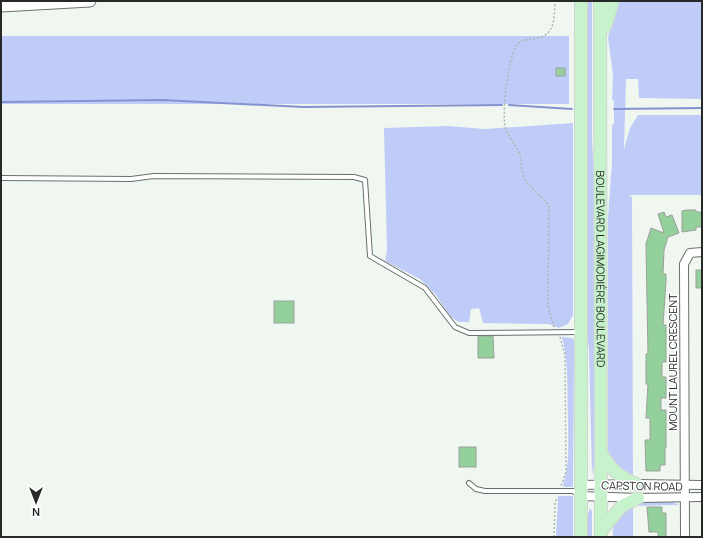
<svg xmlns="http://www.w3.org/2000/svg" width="703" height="538" font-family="Manrope,sans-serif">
<rect width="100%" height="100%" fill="#f0f7f1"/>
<g fill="#c0ccf8">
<polygon points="585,1 592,1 592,139 595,196 596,454 592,475 589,350 586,325"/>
<polygon points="617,1 702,1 702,99 639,98 638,79 626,79 624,149 630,128 638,115 702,115 702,195 629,195 632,197 633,476 624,474 608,454 608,217 612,162 612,125 614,124 614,101 612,100 613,75 608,38"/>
<rect x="1" y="36" width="568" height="68"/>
<polygon points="573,123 573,315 568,324 559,328 548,324 483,323 479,308 471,309 469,322 459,322 451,317 435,294 420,279 385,261 387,250 384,128 448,126 485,129"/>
<path d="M 562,337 L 573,338 L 574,342 L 573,487 L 564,487 L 563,485 C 570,465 568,442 568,420 C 567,391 569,365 562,337 Z"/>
<polygon points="558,496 573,496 573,537 556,537"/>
<path d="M 643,502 L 673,502 L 679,505 L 633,506 L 633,537 L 613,537 C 611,515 622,507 643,502 Z"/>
<polygon points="590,508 592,511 592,537 586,537 586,521"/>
</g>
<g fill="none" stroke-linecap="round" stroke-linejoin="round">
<g stroke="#8393d2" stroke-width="2">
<polyline points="1,102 162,100 303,107 502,105"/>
<polyline points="509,105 572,109"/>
<polyline points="614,109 702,108"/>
</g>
</g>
<g fill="#94d09c" stroke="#9aa09a">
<rect x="556" y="68" width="9" height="8"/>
<polygon points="687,210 696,210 696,212 702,212 702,227 696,227 696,230 682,232 682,211"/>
<polygon points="664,212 666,217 672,215 679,233 668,237 664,250 663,274 666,274 666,282 663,325 666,325 666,362 662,362 662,377 666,377 666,398 661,398 661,410 666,410 666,448 665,448 665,465 660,465 660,471 646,471 645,440 650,440 650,418 646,418 648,384 646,384 646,354 648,354 646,244 651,228 664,233 658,214"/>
<rect x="696" y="270" width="6" height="18"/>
<rect x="274" y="301" width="20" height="22"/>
<polygon points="478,336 493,336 494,358 478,358"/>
<rect x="459" y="447" width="17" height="20"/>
<polygon points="647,507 662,507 662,513 666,513 666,537 658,537 658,532 649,532"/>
</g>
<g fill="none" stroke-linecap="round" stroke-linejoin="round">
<g stroke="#6a706a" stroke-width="6">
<g id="lane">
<polyline points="1,178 131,179 154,176 354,177 365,180 370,256 425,288 455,327 469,333 579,332"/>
<polyline points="469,483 476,489 485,491 573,491 579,495"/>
</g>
</g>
<g stroke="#6a706a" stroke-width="10">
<g id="street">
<polyline points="581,485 636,484 702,485"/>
<polyline points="581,496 638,498 702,497"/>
<polyline points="685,537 684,264 690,253 702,252"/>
</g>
</g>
<g stroke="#6a706a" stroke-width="13">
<polyline id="secondary" points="1,6 90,1"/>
</g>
<g stroke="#d4d4d4" stroke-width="14">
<g id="primary">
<polyline points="581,1 581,537"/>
<path id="s1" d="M 600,1 L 601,537"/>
<polyline points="605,27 613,1"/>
<path d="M 601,452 C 610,469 618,476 636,484"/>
<polyline points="601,531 622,506 638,498"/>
</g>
</g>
<g stroke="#aeb4af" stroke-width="1.5" stroke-dasharray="2 2" stroke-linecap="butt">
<path d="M 554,327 L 548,306 L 549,207 C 543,195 531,190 525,179 C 521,173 522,163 520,155 C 517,145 507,137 505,126 C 502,112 508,51 519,43 C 524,39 531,39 537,38 C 556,35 554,16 555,1"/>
<polyline points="560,337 565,355 566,472 561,486"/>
<polyline points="554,537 555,504 557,497"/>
</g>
<use href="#lane" stroke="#fff" stroke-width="4"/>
<use href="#street" stroke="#fff" stroke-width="8"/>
<use href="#secondary" stroke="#fff" stroke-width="11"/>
<use href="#primary" stroke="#c6f2cc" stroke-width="12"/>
</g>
<g text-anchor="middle" stroke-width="3" stroke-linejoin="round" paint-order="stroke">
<g font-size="11" fill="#262926" stroke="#fff">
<text dy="4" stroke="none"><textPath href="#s1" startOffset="268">BOULEVARD LAGIMODIÈRE BOULEVARD</textPath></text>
<text transform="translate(673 362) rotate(-90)" y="4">MOUNT LAUREL CRESCENT</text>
<text transform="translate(642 486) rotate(1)" y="4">CAPSTON ROAD</text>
</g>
</g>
<rect width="703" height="538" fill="none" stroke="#262926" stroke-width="4"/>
<g transform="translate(36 502) rotate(180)" stroke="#ffffff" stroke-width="3" paint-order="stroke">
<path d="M0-3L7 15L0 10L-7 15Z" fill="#262926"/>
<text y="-6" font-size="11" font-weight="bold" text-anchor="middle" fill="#262926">N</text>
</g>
</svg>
